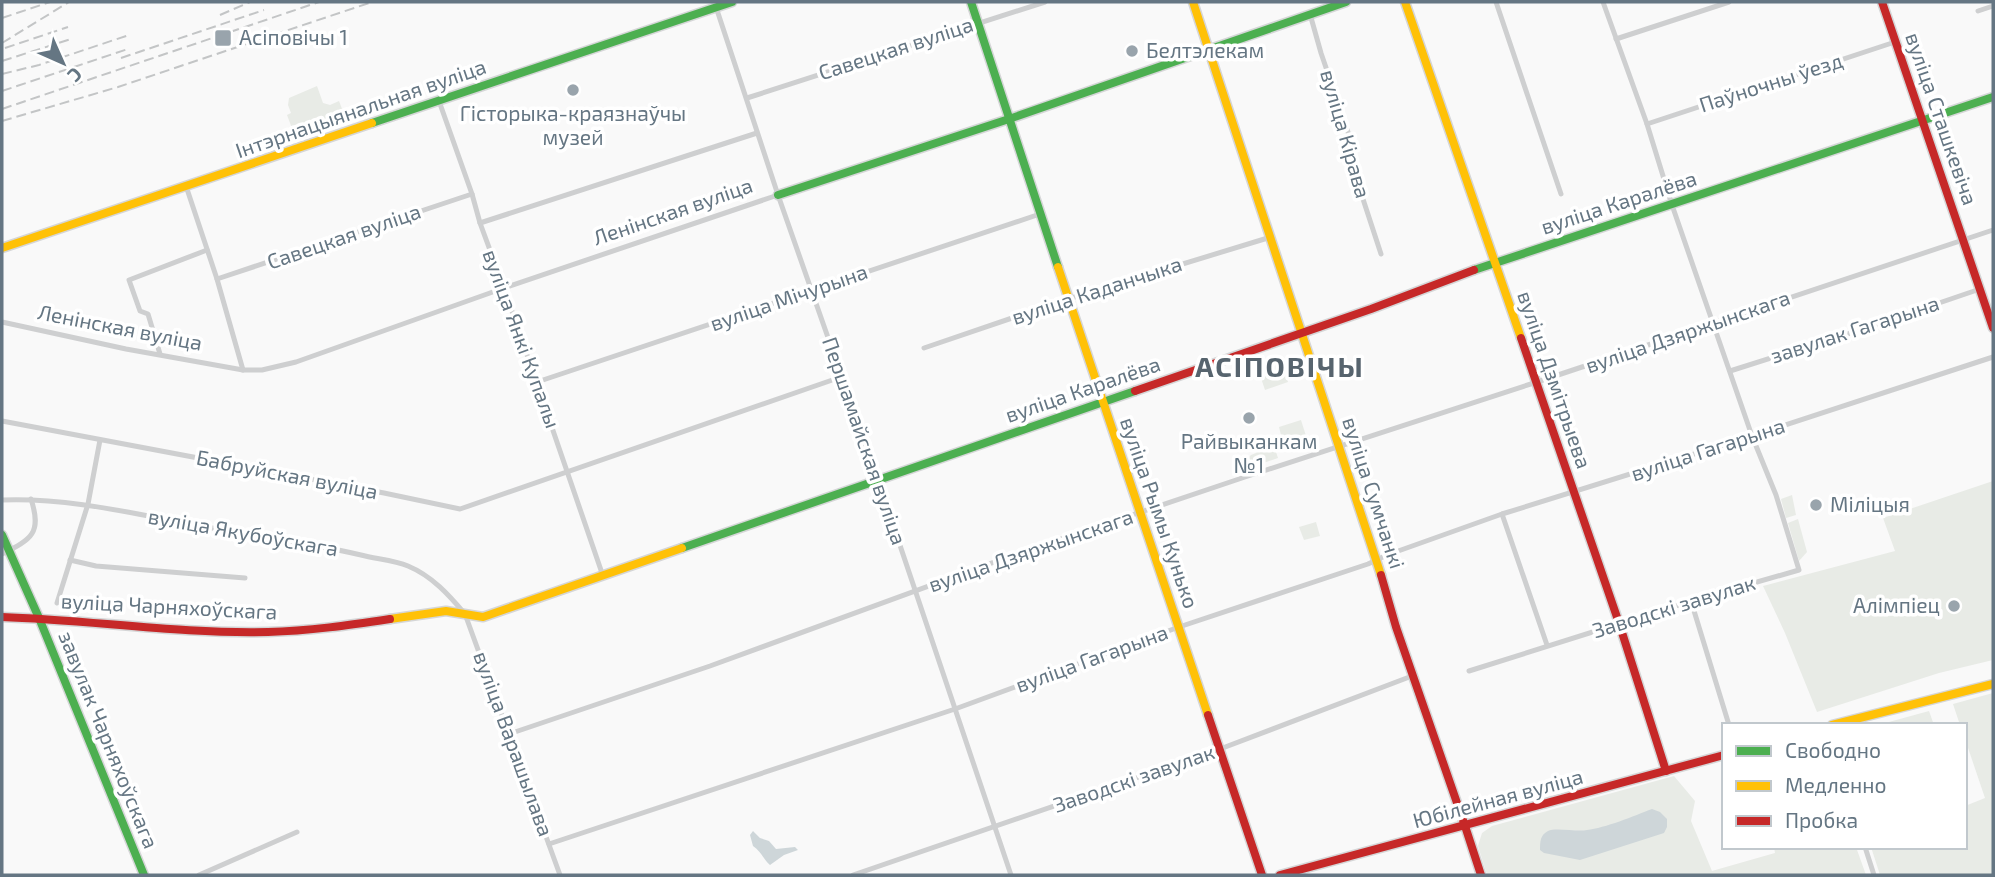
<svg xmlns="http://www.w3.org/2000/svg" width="1995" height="877" font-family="'Exo 2',sans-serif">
<rect width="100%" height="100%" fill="#f9f9f9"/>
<g fill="#e8ebe6">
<polygon points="317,86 323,103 330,105 339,101 344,114 293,131 287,115 291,113 288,105 289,98"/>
<polygon points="1279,355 1288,382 1265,390 1256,363"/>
<polygon points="1301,420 1307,439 1284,447 1279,427"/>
<polygon points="1274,446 1278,458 1246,469 1243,463 1251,455"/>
<polygon points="1993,481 1993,660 1939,673 1817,712 1785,633 1763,586 1895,551 1883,518"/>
<polygon points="1792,495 1796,515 1786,518 1781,499"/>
<polygon points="1798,519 1807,552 1799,561 1788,523"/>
<polygon points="1316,522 1320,536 1304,540 1299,527"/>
<polygon points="1993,693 1993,875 1880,875 1871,847 1965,847 1965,806 1985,798 1965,739 1965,725 1960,725 1953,704"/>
<polygon points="1929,711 1934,725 1878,725"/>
<polygon points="1674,776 1695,801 1691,821 1712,871 1775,853 1774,847 1856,847 1866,875 1487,875 1478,846 1482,833 1492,826"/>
</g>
<g fill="#ced6d9">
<path d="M 1652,809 L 1660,812 L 1667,819 L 1667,827 L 1664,833 L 1580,860 L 1544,853 L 1540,850 C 1540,842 1540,835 1548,831 C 1555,827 1577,832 1587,830 C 1605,828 1634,816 1652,809 Z"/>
<path d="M 753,831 L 760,838 L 769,841 L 776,849 L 795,847 L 798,850 L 784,855 L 770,865 C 763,859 761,851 753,846 L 750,835 Z"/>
</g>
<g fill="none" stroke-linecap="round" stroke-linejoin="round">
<g stroke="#d5d6d7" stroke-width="11">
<g id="fast">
<polyline points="971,2 1058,267"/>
<polyline points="372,123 732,2"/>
<polyline points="778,195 1009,119 1346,2"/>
<polyline points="1474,270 1993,97"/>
<polyline points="2,535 39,618 144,875"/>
<polyline points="682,548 1135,391"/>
</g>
</g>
<g stroke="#d5d6d7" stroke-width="11">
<g id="slow">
<polyline points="1193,2 1381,575"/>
<polyline points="1405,2 1521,338"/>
<polyline points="2,248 372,123"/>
<polyline points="1058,267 1208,715"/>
<polyline points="390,619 446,611 483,617 682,548"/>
<polyline points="1832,725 1993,684"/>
</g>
</g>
<g stroke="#d5d6d7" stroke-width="11">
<g id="jam">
<polyline points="1882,2 1993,328"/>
<polyline points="1521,338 1619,623 1666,771"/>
<polyline points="1135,391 1371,309 1474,270"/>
<polyline points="1381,575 1396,627 1465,826"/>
<path d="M 2,617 C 91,620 179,634 268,632 C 309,631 350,625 390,619"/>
<polyline points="1208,715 1262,875"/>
<polyline points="1465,826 1481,875"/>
<polyline points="1280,875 1724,755"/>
</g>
</g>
<g stroke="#cecfd0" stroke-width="5">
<polyline points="1496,2 1561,194"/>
<polyline points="716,7 778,195 878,480 1011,875"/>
<polyline points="1978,11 1993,6"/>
<polyline points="1310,14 1321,53 1348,132 1362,196 1381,254"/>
<polyline points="1616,39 1729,2"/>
<polyline points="747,98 1045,2"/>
<polyline points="439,101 472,194 480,223 504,288 603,576"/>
<polyline points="1647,124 1895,42"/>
<polyline points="186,186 217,279 243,370"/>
<polyline points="480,223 757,133"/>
<polyline points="217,279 472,194"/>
<polyline points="2,322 126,349 243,370 262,370 296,362 504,288 778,195"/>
<polyline points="924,348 1068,299 1271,237"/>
<polyline points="160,354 148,314 140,311 129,280 207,250"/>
<polyline points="1730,371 1860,330 1980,289"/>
<polyline points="537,382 1040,214"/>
<polyline points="2,421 384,493 460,509 841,377"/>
<path d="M 2,500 C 79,497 153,519 230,531 C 274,538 318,545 361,555 C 376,559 394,560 408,566 C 432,576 449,595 465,614 L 560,875"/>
<polyline points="1502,514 1547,645"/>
<path d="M 2,554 C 32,539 42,533 31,499"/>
<polyline points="70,560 96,566 245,578"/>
<polyline points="1691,601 1729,725"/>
<polyline points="57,603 88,504 100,440"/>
<polyline points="1469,671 1691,601 1799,570 1776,495 1752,436 1672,205 1647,124 1603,2"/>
<polyline points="509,734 710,666 1022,552 1245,477 1537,382 1993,230"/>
<polyline points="549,844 955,709 1179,627 1368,564 1387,555 1502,514 1752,436 1993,357"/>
<polyline points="1865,847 1874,875"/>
<polyline points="199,875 297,832"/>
<polyline points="853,875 1220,749 1412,676"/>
</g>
<use href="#fast" stroke="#4caf50" stroke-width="8"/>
<use href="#slow" stroke="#ffc107" stroke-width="8"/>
<use href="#jam" stroke="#c62828" stroke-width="8"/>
<g stroke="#c3c5c6" stroke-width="2" stroke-dasharray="10 5" stroke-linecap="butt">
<polyline points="220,15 250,2"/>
<polyline points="2,18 50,2"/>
<polyline points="2,43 69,2"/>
<polyline points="5,48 68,27"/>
<polyline points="121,58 264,10"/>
<polyline points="2,61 71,39"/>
<polyline points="2,74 39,65 129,35"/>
<polyline points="2,91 128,49"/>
<polyline points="2,109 319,2"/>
<polyline points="2,121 118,87 372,2"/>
</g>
</g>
<g fill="#99a4ac" stroke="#fff" stroke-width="2.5">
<rect x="214" y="29" width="18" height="18" rx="3.5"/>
<circle cx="1132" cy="51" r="7"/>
<circle cx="573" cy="90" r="7"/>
<circle cx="1249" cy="418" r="7"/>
<circle cx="1816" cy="505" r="7"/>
<circle cx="1954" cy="606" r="7"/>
</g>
<g text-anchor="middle" stroke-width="7" stroke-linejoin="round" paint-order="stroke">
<g font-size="21" fill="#657683" stroke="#fff" text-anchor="start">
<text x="239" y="45">Асіповічы 1</text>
<text x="1146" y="58">Белтэлекам</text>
<text x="573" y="121" text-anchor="middle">Гісторыка-краязнаўчы<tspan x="573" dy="24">музей</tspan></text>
<text x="1249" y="449" text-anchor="middle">Райвыканкам<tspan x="1249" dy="24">№1</tspan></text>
<text x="1830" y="512">Міліцыя</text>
<text x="1940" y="613" text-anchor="end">Алімпіец</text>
</g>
<g font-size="21" fill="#657683" stroke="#fff">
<text transform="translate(896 49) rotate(-18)" y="7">Савецкая вуліца</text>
<text transform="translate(1771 83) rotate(-18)" y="7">Паўночны ўезд</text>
<text transform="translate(361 109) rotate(-19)" y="7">Інтэрнацыянальная вуліца</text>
<text transform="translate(1941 119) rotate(71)" y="7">вуліца Сташкевіча</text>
<text transform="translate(1345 134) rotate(74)" y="7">вуліца Кірава</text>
<text transform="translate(1619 203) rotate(-18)" y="7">вуліца Каралёва</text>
<text transform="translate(673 212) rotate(-19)" y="7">Ленінская вуліца</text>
<text transform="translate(344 237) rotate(-19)" y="7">Савецкая вуліца</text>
<text transform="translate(1097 291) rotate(-18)" y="7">вуліца Каданчыка</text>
<text transform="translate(789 298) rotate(-19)" y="7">вуліца Мічурына</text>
<text transform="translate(120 328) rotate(11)" y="7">Ленінская вуліца</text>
<text transform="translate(1855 330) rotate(-18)" y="7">завулак Гагарына</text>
<text transform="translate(1688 332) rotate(-19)" y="7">вуліца Дзяржынскага</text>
<text transform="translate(521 339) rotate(70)" y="7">вуліца Янкі Купалы</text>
<text transform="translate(1554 380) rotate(71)" y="7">вуліца Дзмітрыева</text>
<text transform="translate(1083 390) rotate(-19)" y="7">вуліца Каралёва</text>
<text transform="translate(864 441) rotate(71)" y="7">Першамайская вуліца</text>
<text transform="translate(1708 450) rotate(-18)" y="7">вуліца Гагарына</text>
<text transform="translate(287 475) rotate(11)" y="7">Бабруйская вуліца</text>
<text transform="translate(1373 493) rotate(72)" y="7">вуліца Сумчанкі</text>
<text transform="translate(1159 513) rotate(71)" y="7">вуліца Рымы Кунько</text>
<text transform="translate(243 533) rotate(10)" y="7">вуліца Якубоўскага</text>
<text transform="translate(1031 551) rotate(-19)" y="7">вуліца Дзяржынскага</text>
<text transform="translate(169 607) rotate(3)" y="7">вуліца Чарняхоўскага</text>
<text transform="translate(1674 607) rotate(-17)" y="7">Заводскі завулак</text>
<text transform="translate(1092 659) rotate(-20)" y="7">вуліца Гагарына</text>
<text transform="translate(108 740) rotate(68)" y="7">завулак Чарняхоўскага</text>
<text transform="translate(513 744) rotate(70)" y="7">вуліца Варашылава</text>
<text transform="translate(1134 779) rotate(-19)" y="7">Заводскі завулак</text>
<text transform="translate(1498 799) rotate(-15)" y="7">Юбілейная вуліца</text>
</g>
<g font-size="28" font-weight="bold" letter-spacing="2" fill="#57646e" stroke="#fff">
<text x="1280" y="377">АСІПОВІЧЫ</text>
</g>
</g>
<rect width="1995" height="877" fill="none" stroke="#657683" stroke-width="7"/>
<rect x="1722" y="723" width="245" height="126" fill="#ffffff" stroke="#c1c8cd" stroke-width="2"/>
<rect x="1736" y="746" width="35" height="10" fill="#4caf50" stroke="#c1c8cd" stroke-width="2"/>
<text x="1785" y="758" font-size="21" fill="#657683">Свободно</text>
<rect x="1736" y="781" width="35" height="10" fill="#ffc107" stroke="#c1c8cd" stroke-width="2"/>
<text x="1785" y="793" font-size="21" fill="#657683">Медленно</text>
<rect x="1736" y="816" width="35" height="10" fill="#c62828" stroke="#c1c8cd" stroke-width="2"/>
<text x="1785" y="828" font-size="21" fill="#657683">Пробка</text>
<g transform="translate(63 63) rotate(135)" stroke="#ffffff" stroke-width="5" paint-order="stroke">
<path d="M0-5L12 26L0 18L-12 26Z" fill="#657683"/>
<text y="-10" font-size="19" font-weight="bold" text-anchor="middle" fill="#657683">С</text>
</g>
</svg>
